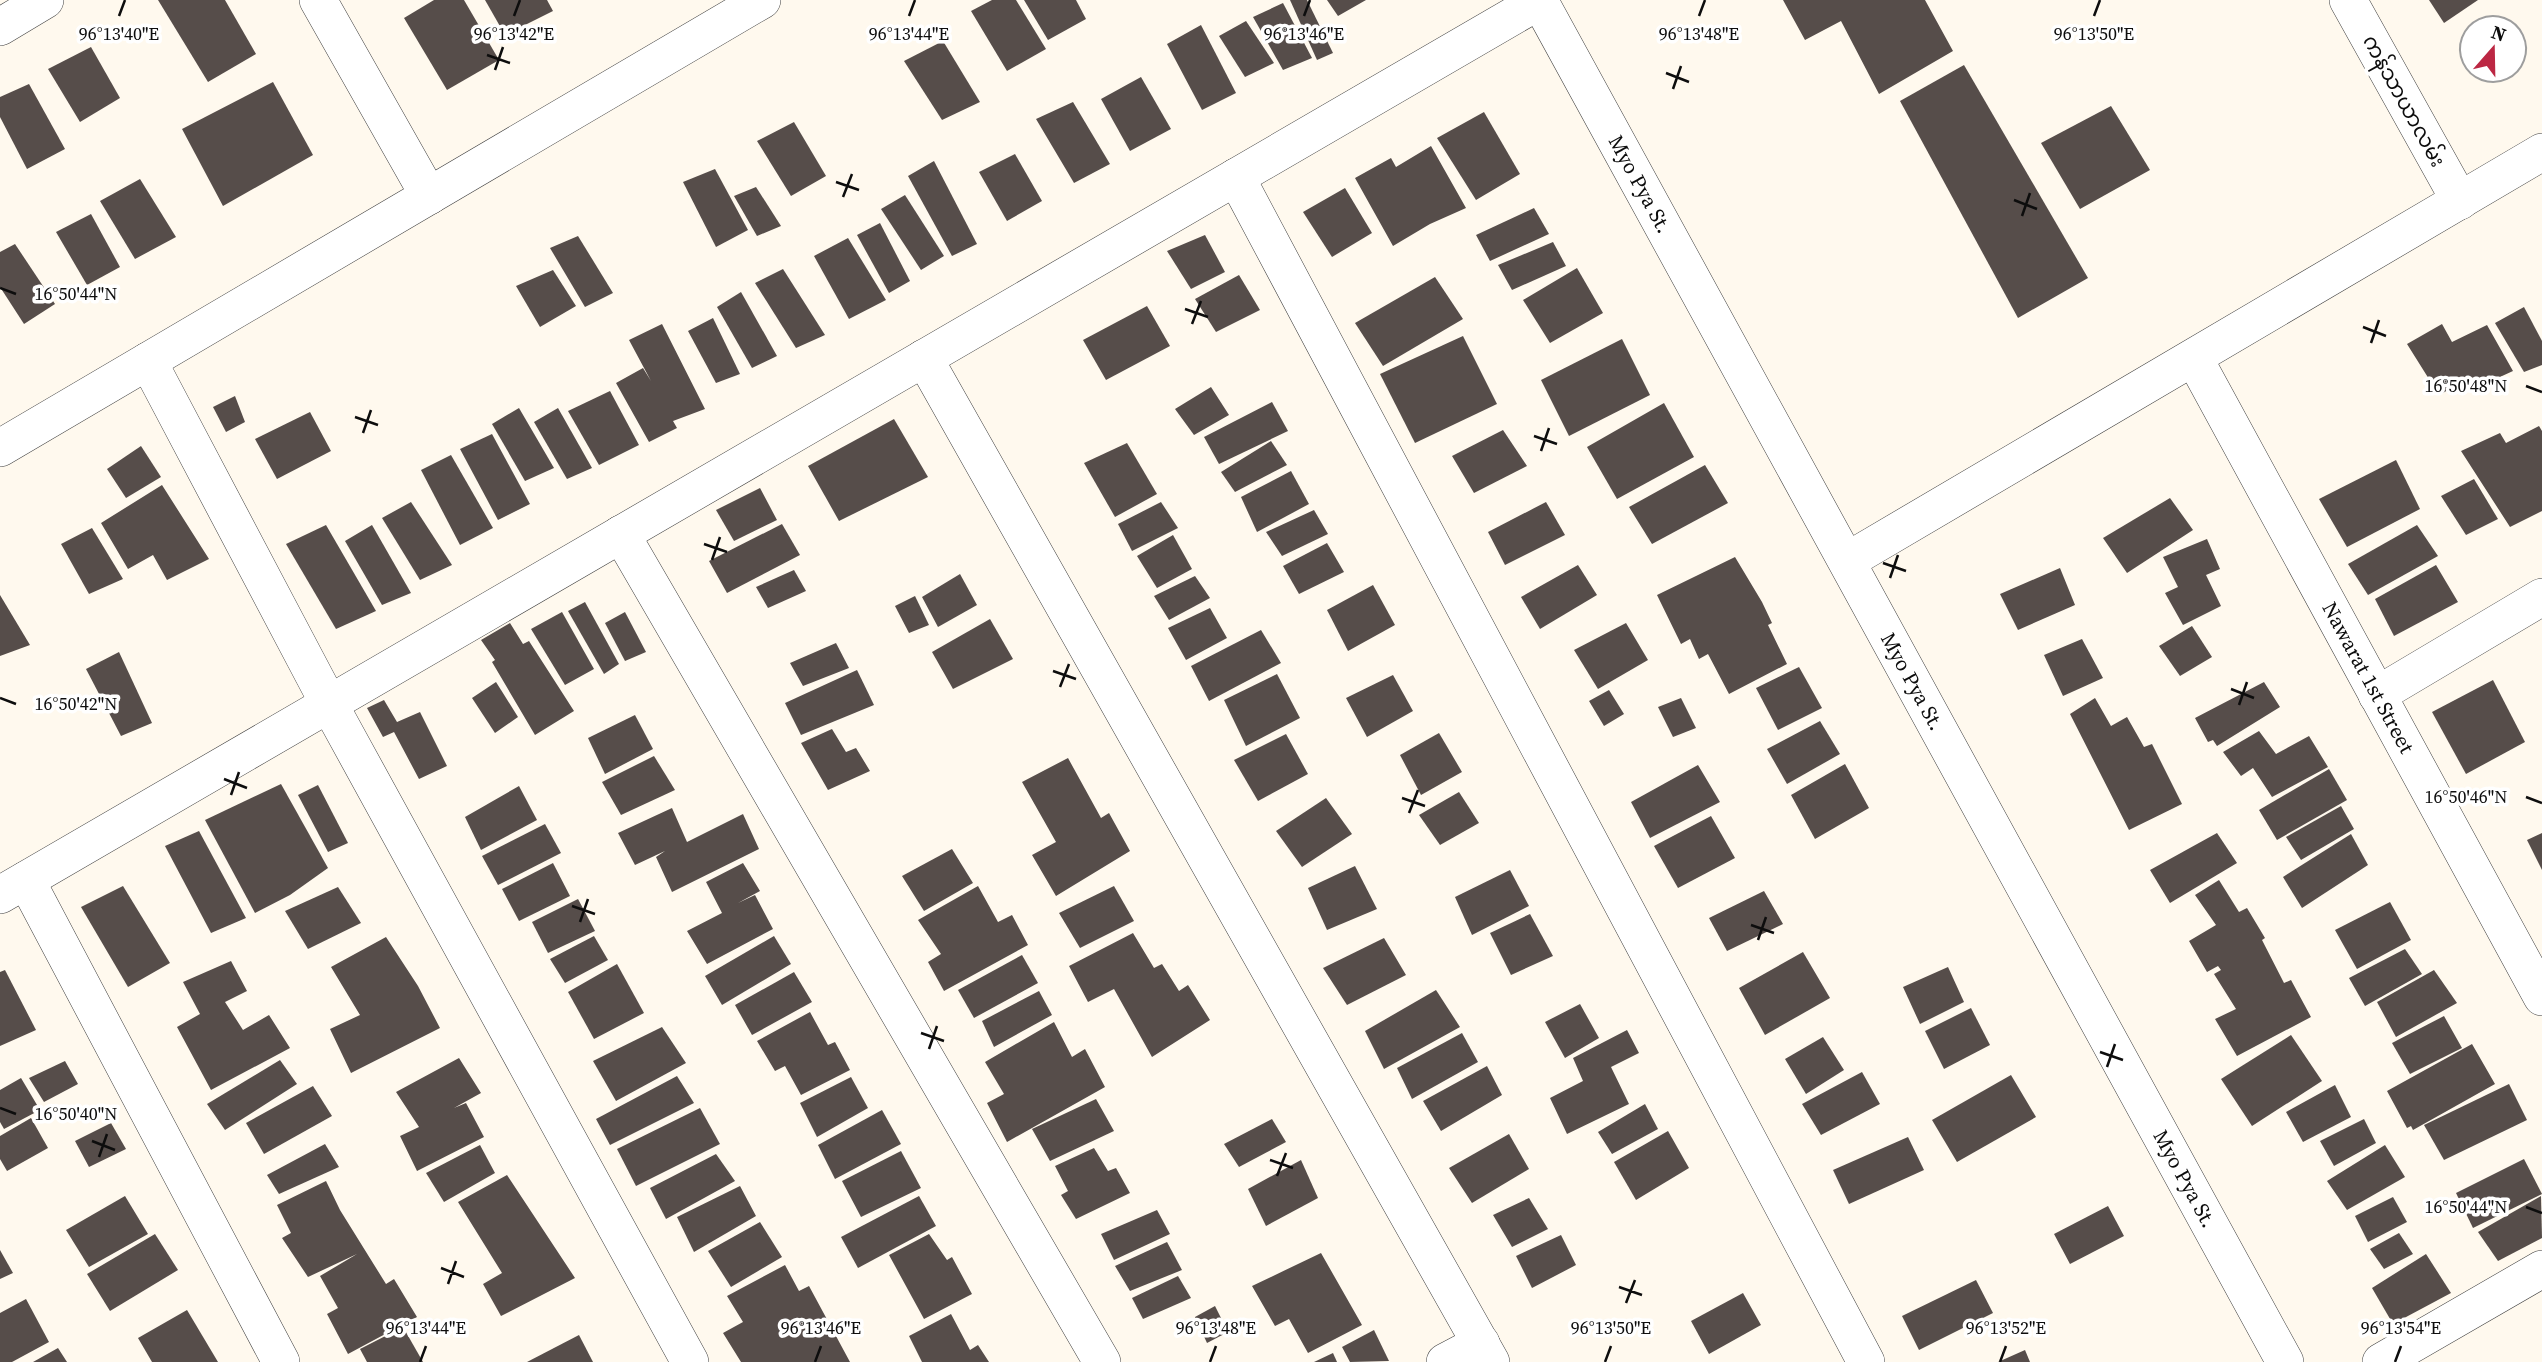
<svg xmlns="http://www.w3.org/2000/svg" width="2542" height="1362" font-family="'Source Serif 4','Noto Sans Myanmar',serif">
<rect width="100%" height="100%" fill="#fff9ee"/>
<g fill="#564d4a">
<polygon points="158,0 225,0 256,54 208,82"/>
<polygon points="434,0 464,0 499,60 447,90 404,18"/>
<polygon points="485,0 547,0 553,11 505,35"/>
<polygon points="992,0 1016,0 1046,49 1007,71 971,11"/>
<polygon points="1024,0 1076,0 1086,19 1048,40"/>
<polygon points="1290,0 1307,0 1333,53 1317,60"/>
<polygon points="1327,0 1366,0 1338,16"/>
<polygon points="1783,0 1925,0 1953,51 1879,94 1841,21 1805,40"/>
<polygon points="2429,0 2478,0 2444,23"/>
<polygon points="1283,3 1312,58 1283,70 1253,17"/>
<polygon points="1246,21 1274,63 1245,77 1219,36"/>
<polygon points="1201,25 1236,93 1202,110 1167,44"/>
<polygon points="943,41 980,102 942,120 904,61"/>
<polygon points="91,47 120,98 80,122 48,69"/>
<polygon points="1964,65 2088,278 2018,318 1900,101"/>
<polygon points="1141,77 1171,129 1130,151 1101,99"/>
<polygon points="273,82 313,155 223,206 182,129"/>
<polygon points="29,84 65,149 27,169 0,117 0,97"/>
<polygon points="1073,102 1110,164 1074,183 1036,119"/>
<polygon points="2111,106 2150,170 2080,209 2041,143"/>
<polygon points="1484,112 1520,174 1476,200 1437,138"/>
<polygon points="794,122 826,176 791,196 757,141"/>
<polygon points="1431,146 1466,208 1430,224 1393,246 1355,178 1391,158 1396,167"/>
<polygon points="1015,154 1042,201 1007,221 979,172"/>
<polygon points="934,161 977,244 952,256 908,176"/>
<polygon points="715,169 748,230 716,247 683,182"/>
<polygon points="140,179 176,237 135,259 100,201"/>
<polygon points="756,187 781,226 757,236 734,196"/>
<polygon points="1345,188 1372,233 1332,257 1303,212"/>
<polygon points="905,195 944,256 921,270 881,209"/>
<polygon points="1534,208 1549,234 1490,261 1476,235"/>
<polygon points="91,214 120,267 87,285 56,232"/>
<polygon points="880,223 910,281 889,293 857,235"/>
<polygon points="1205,235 1225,272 1191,289 1167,251"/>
<polygon points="578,236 613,293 585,307 550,248"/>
<polygon points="848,238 886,300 849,319 814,256"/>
<polygon points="1553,242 1566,266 1512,290 1498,265"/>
<polygon points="15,244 55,304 24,324 0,287 0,252"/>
<polygon points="1577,268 1603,313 1550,343 1523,300"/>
<polygon points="783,269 825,335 796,348 755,283"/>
<polygon points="553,270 576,306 540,327 516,286"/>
<polygon points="1239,275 1260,310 1216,332 1195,299"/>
<polygon points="1435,277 1463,319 1383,366 1355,323"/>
<polygon points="741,292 777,356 752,368 717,307"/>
<polygon points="1147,306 1170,346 1106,380 1083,340"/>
<polygon points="2524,307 2542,341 2542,365 2524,372 2495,323"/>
<polygon points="713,318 740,374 716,383 688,331"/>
<polygon points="662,324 705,409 673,421 677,428 649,442 616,383 643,368 651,381 629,340"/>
<polygon points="2442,324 2452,342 2487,325 2513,371 2478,387 2472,377 2439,395 2407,344"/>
<polygon points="1463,336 1497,404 1415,443 1380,374"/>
<polygon points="1622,339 1650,395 1569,436 1541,380"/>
<polygon points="1211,387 1229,415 1194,435 1175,409"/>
<polygon points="610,391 639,445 599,465 568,411"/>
<polygon points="235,396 245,422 226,432 213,407"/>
<polygon points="1272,402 1288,431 1219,464 1204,437"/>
<polygon points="1664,403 1694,457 1617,499 1587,447"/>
<polygon points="519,408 554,468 525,481 492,424"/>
<polygon points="558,408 592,468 567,479 534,422"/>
<polygon points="310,412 331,451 277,479 255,439"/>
<polygon points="894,419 928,477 839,521 808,466"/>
<polygon points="2539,426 2542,431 2542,511 2510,527 2461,451 2500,433 2506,443"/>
<polygon points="1503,430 1527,466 1474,493 1452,456"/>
<polygon points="492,434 530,504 498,520 460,449"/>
<polygon points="1271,441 1287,465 1235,492 1221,472"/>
<polygon points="1127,443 1157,494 1115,517 1084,463"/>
<polygon points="141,446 161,477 126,498 107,469"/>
<polygon points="451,455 493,528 460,545 421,470"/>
<polygon points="2396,460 2420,509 2347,547 2319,499"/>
<polygon points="1705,465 1728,503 1652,544 1629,507"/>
<polygon points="1291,471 1309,504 1257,532 1241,497"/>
<polygon points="2474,479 2498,519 2466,535 2441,496"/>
<polygon points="162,485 209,559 167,580 153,555 128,569 101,523"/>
<polygon points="760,488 777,520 734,541 716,510"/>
<polygon points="2170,498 2193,530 2127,573 2103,538"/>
<polygon points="411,502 452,565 420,580 382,518"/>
<polygon points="1161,502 1178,528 1132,551 1118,524"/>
<polygon points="1546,502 1565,535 1505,565 1488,532"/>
<polygon points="1314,510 1328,534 1282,556 1266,532"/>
<polygon points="782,524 800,555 727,593 709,561"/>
<polygon points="326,525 376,611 336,629 286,544"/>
<polygon points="372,525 411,593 382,605 345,541"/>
<polygon points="2417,525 2438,556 2368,595 2348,564"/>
<polygon points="92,528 123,579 89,594 61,544"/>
<polygon points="1173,535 1192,569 1157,588 1137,556"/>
<polygon points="2207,539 2220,569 2206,575 2221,606 2183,625 2165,593 2178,587 2163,557"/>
<polygon points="1327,543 1344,572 1299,594 1283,566"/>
<polygon points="1735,557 1762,602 1772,623 1768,625 1787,664 1729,694 1708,654 1699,659 1690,639 1681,644 1657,595"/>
<polygon points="1578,565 1597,595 1540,629 1521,597"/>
<polygon points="2436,565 2458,602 2394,636 2375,599"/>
<polygon points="2060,568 2075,605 2018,630 2000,594"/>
<polygon points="794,570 806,591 768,608 756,587"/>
<polygon points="960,574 977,605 938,627 922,597"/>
<polygon points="1195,576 1210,598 1169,620 1154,596"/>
<polygon points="1373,585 1395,625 1348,651 1327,610"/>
<polygon points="0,595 30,645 0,656"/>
<polygon points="915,596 929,625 909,633 895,606"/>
<polygon points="585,602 619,664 604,674 568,611"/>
<polygon points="1210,608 1227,638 1186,660 1168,628"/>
<polygon points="562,612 594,669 565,685 531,629"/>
<polygon points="625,612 646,652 625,661 605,623"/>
<polygon points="990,619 1013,659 953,689 932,652"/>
<polygon points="510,623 523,644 529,641 574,711 535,735 492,662 495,660 481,640"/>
<polygon points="1626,623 1648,660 1598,689 1574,650"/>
<polygon points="2192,626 2212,657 2180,676 2159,646"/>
<polygon points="1261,630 1281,663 1209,701 1191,666"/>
<polygon points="2082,639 2103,678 2063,696 2044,655"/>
<polygon points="836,643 849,668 803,686 790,663"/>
<polygon points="119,652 152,723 121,736 86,669"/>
<polygon points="1799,667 1822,708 1778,730 1756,688"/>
<polygon points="857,670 874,705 801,735 785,703"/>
<polygon points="1277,674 1300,718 1246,746 1224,700"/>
<polygon points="1393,675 1413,711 1367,737 1346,698"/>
<polygon points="2493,680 2525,742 2466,774 2432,712"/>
<polygon points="496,682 518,717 495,733 472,698"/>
<polygon points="2264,682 2280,707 2217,746 2213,740 2208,742 2195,718"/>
<polygon points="1609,690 1624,714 1604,726 1589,701"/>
<polygon points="1681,698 1696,728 1673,737 1658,707"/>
<polygon points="2095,698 2111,726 2127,717 2144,747 2152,744 2182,804 2129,830 2070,714"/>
<polygon points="384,700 397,722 420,712 447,766 419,779 394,732 383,737 367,708"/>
<polygon points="635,715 653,749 605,774 588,738"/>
<polygon points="1820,721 1840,754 1787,784 1767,749"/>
<polygon points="832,729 846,752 856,748 870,771 828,790 801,743"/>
<polygon points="2259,731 2276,754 2309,736 2328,767 2272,797 2253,768 2241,776 2223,752"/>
<polygon points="1439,733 1462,772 1421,795 1400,755"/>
<polygon points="1286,734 1308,774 1258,801 1234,760"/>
<polygon points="654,756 675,790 621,815 602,782"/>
<polygon points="1068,758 1101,818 1109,813 1130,851 1056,896 1032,855 1056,842 1022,782"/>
<polygon points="1845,764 1869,808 1815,839 1791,795"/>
<polygon points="1698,765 1720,802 1650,838 1631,802"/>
<polygon points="2329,769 2347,800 2277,840 2259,810"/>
<polygon points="281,784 328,868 290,895 255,913 205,820"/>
<polygon points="318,785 348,843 328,852 298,795"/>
<polygon points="519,786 537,820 481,850 465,817"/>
<polygon points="1459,792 1479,823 1440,845 1419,815"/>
<polygon points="1326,798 1352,834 1302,867 1276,831"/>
<polygon points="2341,806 2354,829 2301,860 2286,837"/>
<polygon points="672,808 687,842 743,814 759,849 672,892 656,857 665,851 635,865 618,833"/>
<polygon points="1711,816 1735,858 1678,888 1654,846"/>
<polygon points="545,824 561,853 498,885 482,856"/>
<polygon points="199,831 246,918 211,933 165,846"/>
<polygon points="2217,833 2237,863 2170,903 2150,870"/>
<polygon points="2542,833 2542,870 2527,840"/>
<polygon points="2351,834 2368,865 2302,908 2283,877"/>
<polygon points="952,849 973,883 924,911 902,876"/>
<polygon points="553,863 570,896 519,921 502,889"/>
<polygon points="743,863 760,891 738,903 755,895 773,929 707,964 687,931 722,913 706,882"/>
<polygon points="1355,866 1377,909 1327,930 1308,888"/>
<polygon points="1510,870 1529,906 1472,935 1455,897"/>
<polygon points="2219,880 2239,912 2247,908 2265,938 2262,940 2284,983 2291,980 2311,1017 2237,1056 2215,1019 2236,1009 2214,974 2221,970 2218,966 2207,972 2189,941 2216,925 2195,895"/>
<polygon points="123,886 170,963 128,987 81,907"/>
<polygon points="978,886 998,922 1012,915 1028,945 944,991 928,962 941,954 918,920"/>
<polygon points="1114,886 1134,921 1080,948 1059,913"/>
<polygon points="338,887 361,923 308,949 285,911"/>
<polygon points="1764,891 1783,924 1727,951 1709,918"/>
<polygon points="578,899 595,931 548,953 532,922"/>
<polygon points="2390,902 2411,940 2357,969 2335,930"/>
<polygon points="1530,914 1553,956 1511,975 1490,933"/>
<polygon points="1133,933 1154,968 1162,964 1179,991 1188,985 1210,1020 1152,1057 1114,989 1088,1002 1069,966"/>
<polygon points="594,936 608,960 565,983 550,959"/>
<polygon points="774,936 791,964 722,1005 705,976"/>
<polygon points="386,937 418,986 440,1028 351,1073 330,1029 360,1015 331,967"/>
<polygon points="1384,938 1406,975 1347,1005 1323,968"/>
<polygon points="2405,949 2422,974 2365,1006 2349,978"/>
<polygon points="1803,952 1830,998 1765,1035 1739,988"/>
<polygon points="1022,955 1038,983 974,1018 958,990"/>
<polygon points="231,961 247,991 225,1002 243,1030 269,1015 290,1048 211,1090 177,1027 200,1014 183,982"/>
<polygon points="617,964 644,1013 594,1039 568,992"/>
<polygon points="1948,967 1964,1002 1920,1024 1903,987"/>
<polygon points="5,970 36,1030 0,1046 0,972"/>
<polygon points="2434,970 2457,1003 2396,1037 2377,1002"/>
<polygon points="794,972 812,1002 752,1035 735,1005"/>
<polygon points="1436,990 1460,1027 1384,1069 1365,1031"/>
<polygon points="1039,991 1052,1015 994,1047 982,1021"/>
<polygon points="1580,1004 1599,1038 1565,1058 1545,1022"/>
<polygon points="1971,1008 1990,1045 1944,1069 1925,1031"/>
<polygon points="810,1012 828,1045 835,1042 850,1070 801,1095 785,1066 775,1071 757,1041"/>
<polygon points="2444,1016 2462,1048 2410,1074 2392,1043"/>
<polygon points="1054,1022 1072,1057 1085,1049 1105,1087 1007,1142 987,1103 1004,1094 985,1062"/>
<polygon points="662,1027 686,1063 616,1101 593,1061"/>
<polygon points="1627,1030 1639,1053 1611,1067 1629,1104 1567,1134 1550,1098 1583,1081 1573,1058"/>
<polygon points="1462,1033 1478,1062 1412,1099 1397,1068"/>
<polygon points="2291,1035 2322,1081 2252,1126 2221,1079"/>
<polygon points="1823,1037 1844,1070 1806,1094 1785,1059"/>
<polygon points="2472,1044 2495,1084 2413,1130 2411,1126 2407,1128 2387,1091"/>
<polygon points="459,1058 481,1093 454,1108 466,1103 484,1137 417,1171 400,1136 419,1127 396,1092"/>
<polygon points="280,1060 297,1084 225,1130 207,1104"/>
<polygon points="65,1061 78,1084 44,1102 29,1078"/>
<polygon points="1487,1066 1502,1095 1441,1131 1423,1101"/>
<polygon points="1862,1072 1880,1104 1821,1135 1802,1104"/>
<polygon points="2011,1075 2036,1117 1957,1162 1932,1120"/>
<polygon points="677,1076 694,1103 610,1145 596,1119"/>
<polygon points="851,1077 868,1108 817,1137 800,1103"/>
<polygon points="21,1078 40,1110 4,1129 0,1122 0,1090"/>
<polygon points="2509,1084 2527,1120 2444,1160 2424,1125"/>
<polygon points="2335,1085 2351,1117 2303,1142 2286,1112"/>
<polygon points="313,1086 332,1116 264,1154 246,1123"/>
<polygon points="1096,1099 1114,1131 1050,1161 1032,1129"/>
<polygon points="1645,1104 1658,1129 1612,1154 1598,1132"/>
<polygon points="700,1108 720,1144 636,1186 617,1149"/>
<polygon points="882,1110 901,1144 835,1179 818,1145"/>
<polygon points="31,1118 48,1148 7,1171 0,1159 0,1136"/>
<polygon points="1272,1119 1286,1142 1239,1167 1224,1144"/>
<polygon points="2364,1119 2376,1143 2334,1166 2320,1141"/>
<polygon points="111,1123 126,1149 89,1167 75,1141"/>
<polygon points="1668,1131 1689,1168 1636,1200 1614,1162"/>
<polygon points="1509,1134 1529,1169 1472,1203 1449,1168"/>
<polygon points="1908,1137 1924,1170 1849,1204 1833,1170"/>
<polygon points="325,1144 339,1167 279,1194 267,1175"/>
<polygon points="480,1145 495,1173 444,1202 426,1173"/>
<polygon points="2385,1145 2405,1177 2347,1210 2327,1181"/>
<polygon points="1094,1148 1108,1171 1116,1168 1130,1193 1076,1219 1061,1195 1068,1191 1055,1166"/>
<polygon points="901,1151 921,1188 861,1217 842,1181"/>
<polygon points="716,1154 735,1181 666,1219 650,1188"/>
<polygon points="2524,1159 2542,1194 2473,1228 2456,1193"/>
<polygon points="1301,1160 1318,1198 1266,1226 1248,1189"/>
<polygon points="507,1175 575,1278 501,1316 483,1284 502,1273 458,1202"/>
<polygon points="326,1181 340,1210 386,1284 394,1279 417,1317 348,1354 327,1314 338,1308 320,1276 357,1254 308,1277 282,1238 291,1233 277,1205"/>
<polygon points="740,1186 756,1216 694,1252 677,1217"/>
<polygon points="125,1196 148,1234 89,1267 66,1230"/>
<polygon points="919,1196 936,1226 858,1268 841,1237"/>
<polygon points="2541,1196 2542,1238 2498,1261 2478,1232"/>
<polygon points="2393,1197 2407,1222 2368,1242 2355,1216"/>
<polygon points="1529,1198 1548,1229 1512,1247 1493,1215"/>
<polygon points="2108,1206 2124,1236 2070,1264 2054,1234"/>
<polygon points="1157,1210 1170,1234 1114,1260 1101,1234"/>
<polygon points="760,1222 782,1257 731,1287 708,1251"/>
<polygon points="2399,1233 2413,1254 2384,1269 2370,1249"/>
<polygon points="155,1234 178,1270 110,1311 87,1274"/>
<polygon points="929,1234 947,1260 952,1257 972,1294 924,1319 889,1255"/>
<polygon points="1561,1235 1576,1265 1532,1288 1516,1256"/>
<polygon points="1167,1242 1182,1270 1130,1291 1115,1266"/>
<polygon points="0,1250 13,1273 0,1279"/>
<polygon points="1321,1253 1362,1325 1308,1353 1289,1319 1275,1326 1252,1286"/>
<polygon points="2426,1254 2451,1293 2393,1324 2372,1288"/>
<polygon points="785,1265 799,1291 809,1286 850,1362 741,1362 723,1333 743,1322 727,1296"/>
<polygon points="1178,1276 1191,1298 1143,1319 1132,1298"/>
<polygon points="1976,1280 1993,1313 1919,1350 1902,1316"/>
<polygon points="1743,1293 1761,1325 1709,1354 1691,1321"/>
<polygon points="26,1299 49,1342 12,1362 0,1362 0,1313"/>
<polygon points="1215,1306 1228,1332 1207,1343 1195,1317"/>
<polygon points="187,1310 218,1362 152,1362 138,1338"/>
<polygon points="951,1314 970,1350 978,1345 989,1362 922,1362 909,1336"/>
<polygon points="403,1327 423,1362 367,1362 360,1349"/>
<polygon points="1374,1330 1389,1361 1350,1362 1342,1347"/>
<polygon points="579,1335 593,1362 527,1362"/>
<polygon points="58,1348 67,1362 33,1362"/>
<polygon points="2025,1350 2030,1362 1998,1362"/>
<polygon points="1333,1353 1337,1362 1314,1362"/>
</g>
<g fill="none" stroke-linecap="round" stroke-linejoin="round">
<g stroke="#404040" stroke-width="38">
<g id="minor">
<polyline points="318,0 429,196"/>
<path id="s1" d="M 1539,0 L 2285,1362"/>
<polyline points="2348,0 2460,201"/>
<polyline points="0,27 45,0"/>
<polyline points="1236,177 1866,1362"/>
<polyline points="924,358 1491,1362"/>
<path id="s2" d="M 2194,358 L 2542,997"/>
<polyline points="148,361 329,704 690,1362"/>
<polyline points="0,448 762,0"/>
<polyline points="621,534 1102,1362"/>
<polyline points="1847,561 2542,152"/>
<polyline points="2377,695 2542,597"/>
<polyline points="26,880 281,1362"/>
<polyline points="0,895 1539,1"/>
<polyline points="1445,1362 1481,1343"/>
<polyline points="2381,1362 2542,1269"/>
</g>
</g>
<use href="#minor" stroke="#fff" stroke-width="37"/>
</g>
<path fill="none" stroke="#0d0d0d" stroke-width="2.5" d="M 119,16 L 125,0M 514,16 L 520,0M 909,16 L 915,0M 1304,16 L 1310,0M 1699,16 L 1705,0M 2094,16 L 2100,0M 487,55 L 510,63M 495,70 L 503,47M 1666,73 L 1689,82M 1673,89 L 1681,66M 836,182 L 859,190M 843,197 L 852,174M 2014,200 L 2037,209M 2022,216 L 2030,193M 0,288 L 16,294M 1185,309 L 1208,317M 1192,324 L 1201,301M 2363,327 L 2386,336M 2371,343 L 2379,320M 2526,386 L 2542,392M 355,417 L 378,425M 363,433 L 371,410M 1534,436 L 1557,444M 1541,451 L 1549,428M 704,544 L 727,552M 712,560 L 720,537M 1883,563 L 1906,571M 1890,578 L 1898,555M 1053,671 L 1076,679M 1060,687 L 1069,664M 2231,689 L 2254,698M 0,698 L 16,704M 2239,705 L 2247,682M 224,779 L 247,788M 231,795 L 239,772M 2526,797 L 2542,803M 1402,798 L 1425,806M 1409,813 L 1418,790M 572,906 L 595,914M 580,922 L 588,899M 1751,925 L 1774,933M 1758,940 L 1766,917M 921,1033 L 944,1041M 929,1049 L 937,1026M 2100,1052 L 2123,1060M 2107,1067 L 2115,1044M 0,1108 L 16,1114M 92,1141 L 115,1150M 99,1157 L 107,1134M 1270,1160 L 1293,1168M 1277,1176 L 1286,1153M 2526,1207 L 2542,1213M 441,1268 L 464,1277M 448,1284 L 456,1261M 1619,1287 L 1642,1295M 1626,1303 L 1635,1280M 420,1362 L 426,1346M 815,1362 L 821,1346M 1210,1362 L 1216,1346M 1605,1362 L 1611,1346M 2000,1362 L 2006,1346M 2395,1362 L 2401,1346"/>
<g text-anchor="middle" stroke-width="7" stroke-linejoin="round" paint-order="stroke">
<g font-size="21" fill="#0d0d0d" stroke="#fff">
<text transform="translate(2404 101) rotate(61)" y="7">ကန်သာယာလမ်း</text>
<text dy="7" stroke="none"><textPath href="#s1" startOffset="210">Myo Pya St.</textPath></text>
<text dy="7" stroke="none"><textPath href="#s2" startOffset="364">Nawarat 1st Street</textPath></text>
<text dy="7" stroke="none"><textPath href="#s1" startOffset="777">Myo Pya St.</textPath></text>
<text dy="7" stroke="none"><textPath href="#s1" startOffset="1344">Myo Pya St.</textPath></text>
</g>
</g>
<g font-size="18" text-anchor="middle" fill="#0d0d0d" stroke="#fff" stroke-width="7" stroke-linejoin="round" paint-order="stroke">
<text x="119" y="40">96°13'40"E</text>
<text x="514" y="40">96°13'42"E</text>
<text x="909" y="40">96°13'44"E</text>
<text x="1304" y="40">96°13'46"E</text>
<text x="1699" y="40">96°13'48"E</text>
<text x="2094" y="40">96°13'50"E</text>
<text x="76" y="300">16°50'44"N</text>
<text x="2466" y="392">16°50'48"N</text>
<text x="76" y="710">16°50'42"N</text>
<text x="2466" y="803">16°50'46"N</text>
<text x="76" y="1120">16°50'40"N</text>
<text x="2466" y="1213">16°50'44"N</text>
<text x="426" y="1334">96°13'44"E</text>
<text x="821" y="1334">96°13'46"E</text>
<text x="1216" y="1334">96°13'48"E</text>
<text x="1611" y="1334">96°13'50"E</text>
<text x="2006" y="1334">96°13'52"E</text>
<text x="2401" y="1334">96°13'54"E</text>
</g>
<g transform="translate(2493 49) rotate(20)"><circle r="33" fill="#ffffff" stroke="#9e9e9e" stroke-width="2"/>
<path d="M0-5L12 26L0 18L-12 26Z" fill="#bc2743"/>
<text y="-10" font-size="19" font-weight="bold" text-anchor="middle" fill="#0d0d0d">N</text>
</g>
</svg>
